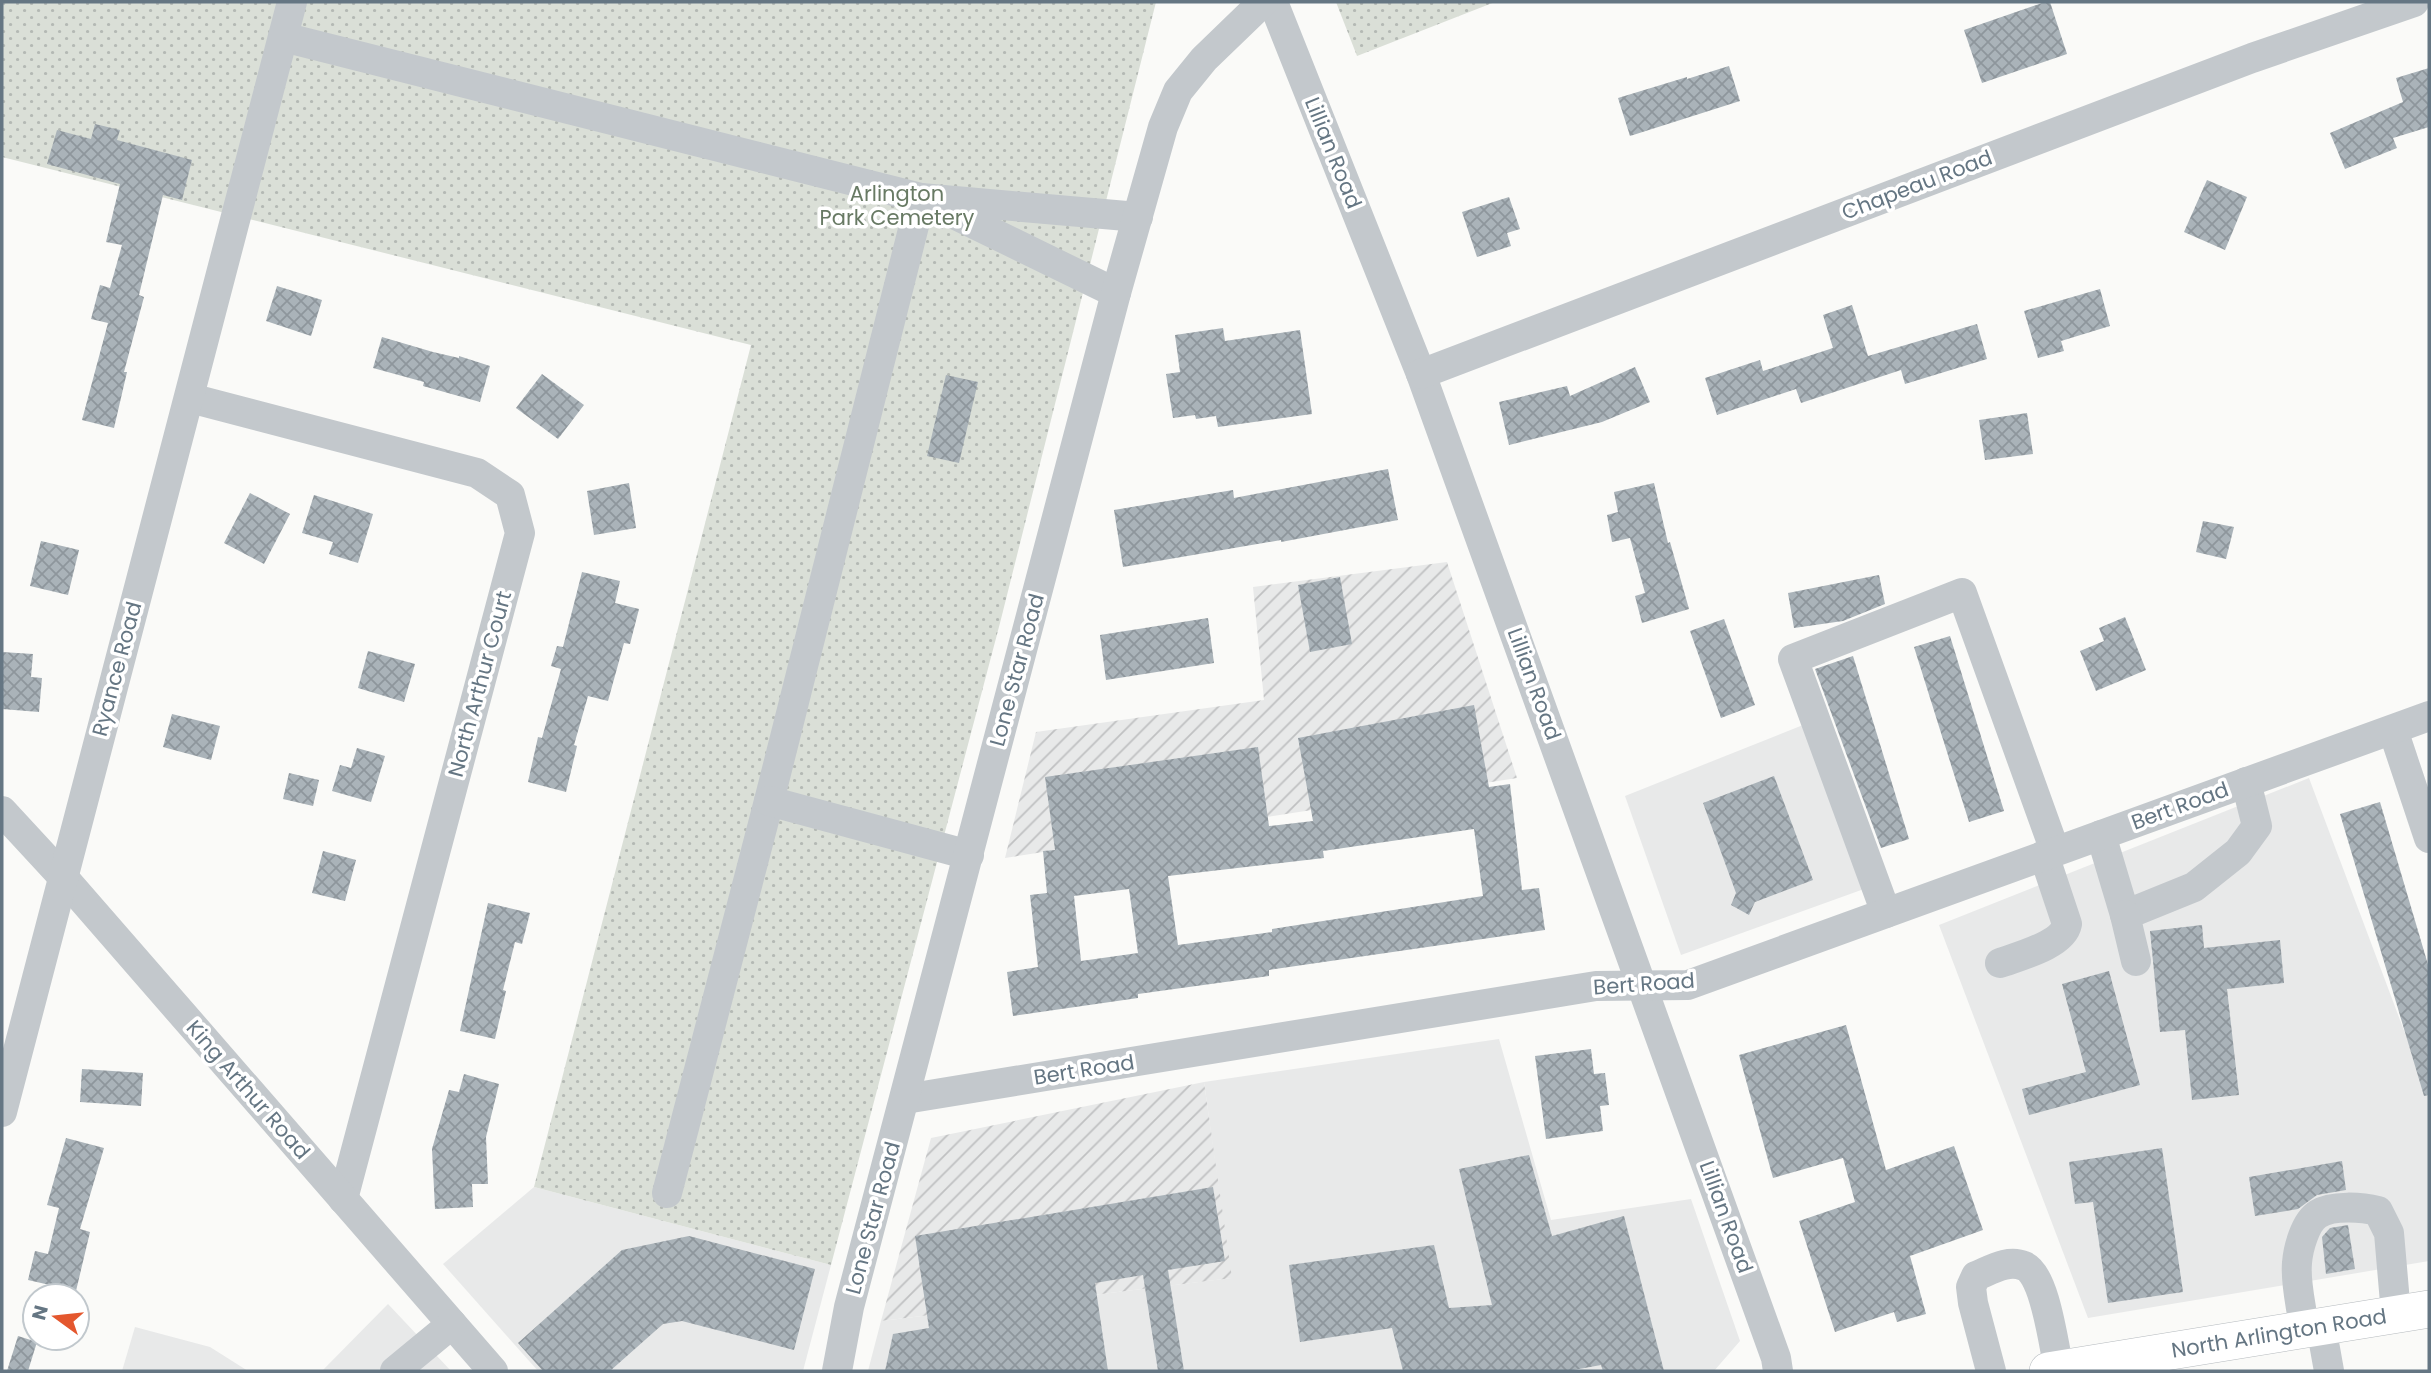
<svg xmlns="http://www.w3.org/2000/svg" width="2431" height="1373" font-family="Poppins,sans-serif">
<defs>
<pattern id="industrial-furrows" width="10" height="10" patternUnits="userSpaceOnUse" patternTransform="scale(1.75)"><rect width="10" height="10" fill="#e8e9e9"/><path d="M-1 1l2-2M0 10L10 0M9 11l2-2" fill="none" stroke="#c0c1c2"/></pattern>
<pattern id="park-dots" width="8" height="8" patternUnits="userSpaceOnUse" patternTransform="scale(1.75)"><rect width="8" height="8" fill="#dadfd7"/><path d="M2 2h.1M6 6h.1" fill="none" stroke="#b4b9b4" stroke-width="1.8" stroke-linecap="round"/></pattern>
<pattern id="building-cross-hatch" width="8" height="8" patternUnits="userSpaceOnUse" patternTransform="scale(1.75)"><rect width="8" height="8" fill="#aab3b9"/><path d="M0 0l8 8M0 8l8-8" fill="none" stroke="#8e969c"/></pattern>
</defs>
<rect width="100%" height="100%" fill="#fafaf8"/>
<g fill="#e8e9e9">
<polygon points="1808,723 1864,889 1681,955 1625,796"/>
<polygon points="2309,778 2429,1097 2429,1261 2088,1318 1939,925"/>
<polygon points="1499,1039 1551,1220 1691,1199 1740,1341 1714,1371 868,1371 881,1321 1231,1278 1204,1082"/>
<polygon points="534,1187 831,1265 803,1371 538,1371 443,1264"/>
<polygon points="388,1304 451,1371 322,1371"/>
<polygon points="135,1327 210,1347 248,1371 122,1371"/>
</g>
<g fill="url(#industrial-furrows)">
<polygon points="1447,562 1517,778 1005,858 1036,732 1264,700 1253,587"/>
<polygon points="1204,1082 1232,1278 881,1321 931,1138"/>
</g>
<g fill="url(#park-dots)">
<polygon points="2,2 1156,2 1000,623 831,1265 534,1187 751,345 2,157"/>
<polygon points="1336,2 1495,2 1357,56"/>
</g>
<g fill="url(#building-cross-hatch)" fill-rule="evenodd">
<polygon points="2045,2 2050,2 2067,54 1982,83 1964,30"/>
<polygon points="1729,66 1740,101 1630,136 1618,98 1687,77 1687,79"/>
<polygon points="2429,68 2429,127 2393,138 2397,148 2345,169 2330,133 2403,102 2396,78"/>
<polygon points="95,124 120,130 117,140 192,160 182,200 163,195 139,295 144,297 124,372 127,372 114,428 82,420 108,323 91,319 100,285 110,288 122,245 106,242 120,184 47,164 57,130 91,139"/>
<polygon points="2207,180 2247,197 2225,250 2184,232"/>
<polygon points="1509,197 1520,229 1507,233 1511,246 1477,257 1462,212"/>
<polygon points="277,286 322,300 311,336 266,321"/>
<polygon points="2100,289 2110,326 2061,341 2064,351 2038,358 2024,311"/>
<polygon points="1852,305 1868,356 1977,324 1987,359 1905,384 1901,370 1801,403 1796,389 1717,415 1705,378 1760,360 1763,371 1833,348 1823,315"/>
<polygon points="1223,328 1225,341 1300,330 1312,414 1218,427 1216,416 1196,419 1195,415 1173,418 1166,374 1180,372 1175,335"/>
<polygon points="382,337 433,352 459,358 459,356 490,366 480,402 423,386 424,382 373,368"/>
<polygon points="1635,367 1650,402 1602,422 1509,445 1499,402 1567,386 1570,396"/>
<polygon points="542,374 584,405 558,439 516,408"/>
<polygon points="946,375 978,382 959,463 927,456"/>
<polygon points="2027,413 2033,454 1985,460 1979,420"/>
<polygon points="1388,469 1398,520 1281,542 1281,540 1123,567 1114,510 1233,490 1234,498"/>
<polygon points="629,483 636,528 594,535 587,491"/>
<polygon points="1654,483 1668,543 1670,542 1689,609 1642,623 1635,596 1645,593 1630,538 1612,542 1607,515 1618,512 1614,492"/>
<polygon points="250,493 290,514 264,564 224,543"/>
<polygon points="314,495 373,514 358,563 329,554 333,542 302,533"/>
<polygon points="2203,521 2234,527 2226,559 2196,552"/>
<polygon points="41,541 79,550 68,595 30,586"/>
<polygon points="582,572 620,581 615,603 639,609 630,644 624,643 608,701 588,696 574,745 577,746 566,792 528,782 538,737 542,738 561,669 551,666 557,646 563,647"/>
<polygon points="1879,575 1885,604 1843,621 1794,628 1788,593"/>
<polygon points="1340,577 1352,644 1310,652 1298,585"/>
<polygon points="2125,617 2146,670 2096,691 2080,651 2104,641 2099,628"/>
<polygon points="1208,618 1214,663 1106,680 1100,635"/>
<polygon points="1724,619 1755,705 1721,718 1690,631"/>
<polygon points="1950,636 2004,811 1969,822 1914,647"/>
<polygon points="368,651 415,664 404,702 358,688"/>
<polygon points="2,652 33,654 31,677 42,678 39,712 2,709"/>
<polygon points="1853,656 1909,839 1881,848 1815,669"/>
<path d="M 1474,705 L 1489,787 L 1510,784 L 1522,890 L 1539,888 L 1545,930 L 1269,970 L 1269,976 L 1138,994 L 1138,998 L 1013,1016 L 1007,972 L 1038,967 L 1030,895 L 1047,893 L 1043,851 L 1055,850 L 1045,777 L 1258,747 L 1269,826 L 1313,821 L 1298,738 ZM 1474,829 L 1483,896 L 1272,929 L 1272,932 L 1178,945 L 1168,876 L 1324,858 L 1323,851 ZM 1129,889 L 1138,953 L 1081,961 L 1074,896 Z"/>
<polygon points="172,714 220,726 211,760 163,747"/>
<polygon points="357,748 385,756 371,802 332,791 340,765 351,768"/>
<polygon points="289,773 319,780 313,806 283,799"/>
<polygon points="1774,776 1813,880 1755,902 1749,915 1731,905 1736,893 1703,803"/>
<polygon points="2380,802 2429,968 2429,1095 2424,1096 2340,814"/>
<polygon points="323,851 356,860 345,901 312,893"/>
<polygon points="488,903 530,913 522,944 515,942 503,990 506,991 495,1039 460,1031"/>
<polygon points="2202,925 2204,948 2280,940 2284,983 2227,989 2239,1095 2192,1100 2185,1030 2160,1032 2150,931"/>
<polygon points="2109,971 2140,1085 2029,1115 2022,1089 2086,1072 2062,984"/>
<polygon points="1846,1025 1886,1170 1954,1146 1983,1230 1910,1256 1926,1314 1897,1322 1894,1312 1835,1332 1799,1221 1855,1202 1843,1158 1773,1178 1739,1055"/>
<polygon points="1591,1049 1594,1074 1605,1073 1609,1105 1600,1106 1603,1131 1546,1139 1535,1056"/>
<polygon points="82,1069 143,1073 141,1106 80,1102"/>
<polygon points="464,1074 499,1084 486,1137 488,1184 472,1184 473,1207 435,1209 432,1149 449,1090 459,1092"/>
<polygon points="66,1138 104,1148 80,1229 90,1232 76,1291 28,1280 35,1251 48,1254 59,1208 47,1205"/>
<polygon points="2162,1148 2183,1292 2108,1303 2093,1202 2075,1204 2069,1162"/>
<polygon points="1529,1155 1552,1236 1624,1216 1664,1371 1603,1371 1601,1365 1568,1371 1403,1371 1392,1328 1300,1342 1289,1265 1434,1245 1449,1308 1492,1305 1459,1169"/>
<polygon points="2342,1161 2346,1190 2317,1195 2298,1209 2255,1216 2249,1177"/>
<polygon points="1213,1187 1225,1261 1168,1270 1184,1371 1158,1371 1143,1275 1095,1283 1108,1371 885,1371 893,1334 929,1328 915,1236"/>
<polygon points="2348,1225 2355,1269 2326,1274 2322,1237 2330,1228"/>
<polygon points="689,1236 815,1269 794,1350 682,1321 663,1324 610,1371 543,1371 518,1343 622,1250"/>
<polygon points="18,1336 37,1342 28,1371 7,1371"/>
</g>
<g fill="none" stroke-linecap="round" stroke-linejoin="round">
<g stroke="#b5babe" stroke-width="38">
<g id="major">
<path id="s1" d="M 2048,1371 L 2429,1309"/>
</g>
</g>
<g stroke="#c3c8cc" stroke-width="30">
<polyline points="1273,2 1421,374 1776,1358 1778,1371"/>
<polyline points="283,37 921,198 769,801 667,1193"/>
<polyline points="1116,293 921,198 1138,217"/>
<polyline points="1421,374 2252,58 2414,2"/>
<polyline points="190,398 477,473 510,495 520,533 343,1199"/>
<polyline points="2393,730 2429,838"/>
<polyline points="769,801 969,855"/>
<polyline points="2,811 63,877 493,1371"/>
<polyline points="2101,835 2125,915 2194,887 2238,852 2257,826 2246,782"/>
<polyline points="1886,913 1793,659 1962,593 2055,851"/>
<polyline points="2125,915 2136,961"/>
<path d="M 2000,963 C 2019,956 2063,945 2067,924 L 2044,855"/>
<polyline points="905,1099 1596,986 1688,985 2429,716"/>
<polyline points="2,1112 292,2"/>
<polyline points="2321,1326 2329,1371"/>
<path d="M 2304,1329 C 2302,1308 2295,1284 2297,1263 C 2298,1249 2305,1222 2318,1214 C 2332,1205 2362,1207 2378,1211 L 2389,1233 L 2396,1314"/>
<polyline points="395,1371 452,1324"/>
<polyline points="837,1371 849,1307 1116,293 1163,127 1178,91 1204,59 1263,2"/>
<path d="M 1991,1371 L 1973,1303 L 1971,1287 L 1976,1276 C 1991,1270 2008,1259 2024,1266 C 2045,1273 2054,1348 2059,1369"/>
</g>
<use href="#major" stroke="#fff" stroke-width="37"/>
</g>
<g text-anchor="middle" stroke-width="7" stroke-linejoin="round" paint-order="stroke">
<g font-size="21" fill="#657683" stroke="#fff">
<text transform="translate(1333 153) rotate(68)" y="7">Lillian Road</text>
<text transform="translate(1917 185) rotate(-21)" y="7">Chapeau Road</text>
<text transform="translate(117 669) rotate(-75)" y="7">Ryance Road</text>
<text transform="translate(1017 670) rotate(-75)" y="7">Lone Star Road</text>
<text transform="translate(480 684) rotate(-75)" y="7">North Arthur Court</text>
<text transform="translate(1534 684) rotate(70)" y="7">Lillian Road</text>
<text transform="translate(2180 806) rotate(-20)" y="7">Bert Road</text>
<text transform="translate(1644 984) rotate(-4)" y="7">Bert Road</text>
<text transform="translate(1084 1070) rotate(-9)" y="7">Bert Road</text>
<text transform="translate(248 1090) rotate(49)" y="7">King Arthur Road</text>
<text transform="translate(1726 1217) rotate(70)" y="7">Lillian Road</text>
<text transform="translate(873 1218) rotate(-75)" y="7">Lone Star Road</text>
<text dy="7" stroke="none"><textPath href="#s1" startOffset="234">North Arlington Road</textPath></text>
</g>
<g font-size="21" fill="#687a64" stroke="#fff">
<text x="897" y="201">Arlington<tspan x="897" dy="24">Park Cemetery</tspan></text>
</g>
</g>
<rect width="2431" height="1373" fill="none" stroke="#657683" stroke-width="7"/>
<g transform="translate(56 1317) rotate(285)"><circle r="33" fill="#ffffff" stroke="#c1c8cd" stroke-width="2"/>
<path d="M0-5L12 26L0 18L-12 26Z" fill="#e4572e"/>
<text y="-10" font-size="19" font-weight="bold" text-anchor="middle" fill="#657683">N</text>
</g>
</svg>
